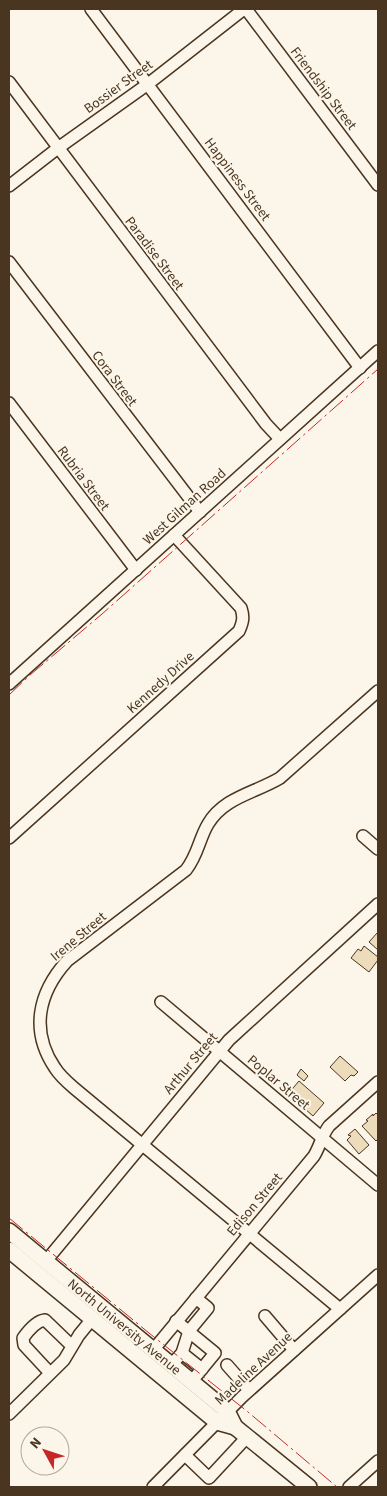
<svg xmlns="http://www.w3.org/2000/svg" width="387" height="1496" font-family="'Source Sans 3',sans-serif">
<rect width="100%" height="100%" fill="#fbf6e9"/>
<g fill="#ecdcbc" stroke="#4a3520">
<polygon points="378,932 378,950 369,942"/>
<polygon points="364,946 378,957 378,960 369,972 351,958 358,949 361,951"/>
<polygon points="340,1056 358,1072 354,1076 351,1075 345,1081 330,1067"/>
<polygon points="301,1069 308,1076 304,1081 297,1075"/>
<polygon points="299,1081 324,1103 313,1116 288,1094"/>
<polygon points="376,1113 378,1115 378,1139 376,1141 362,1126 368,1121 366,1120 373,1114 373,1116"/>
<polygon points="355,1129 369,1145 359,1154 347,1140 351,1136 348,1135"/>
</g>
<g fill="none" stroke-linecap="round" stroke-linejoin="round">
<g stroke="#4a3520" stroke-width="14">
<g id="minor">
<polyline points="91,9 360,368"/>
<polyline points="246,9 378,185"/>
<polyline points="9,82 266,424 280,439"/>
<polyline points="9,186 58,148 148,84 244,9"/>
<polyline points="9,262 200,512"/>
<polyline points="9,403 136,570"/>
<polyline points="9,684 378,351"/>
<polyline points="363,836 378,849"/>
<path d="M 9,838 L 239,631 C 243,622 244,617 241,608 L 174,535"/>
<polyline points="161,1002 378,1185"/>
<polyline points="46,1261 229,1040 378,904"/>
<path d="M 340,1309 L 74,1088 C 67,1082 60,1076 55,1068 C 30,1031 38,993 67,961 L 186,870 C 198,855 199,839 208,824 C 224,797 255,793 280,778 L 378,691"/>
<polyline points="265,1316 294,1350"/>
<polyline points="176,1321 215,1353 192,1381"/>
<path d="M 154,1349 L 314,1156 C 320,1146 322,1135 329,1126 L 378,1082"/>
<polyline points="182,1353 202,1369"/>
<polyline points="172,1364 182,1353 189,1331 208,1308 196,1298"/>
<polyline points="227,1365 249,1390"/>
<path d="M 50,1373 L 24,1345 L 23,1338 C 28,1331 36,1321 45,1320 L 72,1346"/>
<polyline points="9,1414 64,1360 79,1335 92,1319"/>
<polyline points="185,1455 209,1478 247,1437"/>
<polyline points="153,1487 242,1397 378,1275"/>
<polyline points="349,1487 378,1461"/>
</g>
</g>
<g stroke="#4a3520" stroke-width="18">
<g id="major">
<path id="s1" d="M 9,1231 L 227,1411 L 235,1427 L 309,1487"/>
<polyline points="9,1250 217,1422 235,1427"/>
</g>
</g>
<use href="#minor" stroke="#fbf6e9" stroke-width="11"/>
<use href="#major" stroke="#fbf6e9" stroke-width="15"/>
<g stroke="#c62828" stroke-width="1" stroke-dasharray="18 4 2.5 4" stroke-linecap="butt">
<polyline points="9,695 30,675 102,614 378,369"/>
<polyline points="9,1218 149,1333 248,1412 337,1487"/>
</g>
</g>
<g text-anchor="middle" stroke-width="4" stroke-linejoin="round" paint-order="stroke">
<g font-size="14" fill="#4a3520" stroke="#fbf6e9">
<text transform="translate(118 86) rotate(-36)" y="5">Bossier Street</text>
<text transform="translate(324 88) rotate(53)" y="5">Friendship Street</text>
<text transform="translate(238 179) rotate(53)" y="5">Happiness Street</text>
<text transform="translate(155 253) rotate(53)" y="5">Paradise Street</text>
<text transform="translate(115 378) rotate(53)" y="5">Cora Street</text>
<text transform="translate(84 478) rotate(53)" y="5">Rubria Street</text>
<text transform="translate(184 506) rotate(-42)" y="5">West Gilman Road</text>
<text transform="translate(160 682) rotate(-42)" y="5">Kennedy Drive</text>
<text transform="translate(78 936) rotate(-40)" y="5">Irene Street</text>
<text transform="translate(190 1063) rotate(-50)" y="5">Arthur Street</text>
<text transform="translate(279 1082) rotate(40)" y="5">Poplar Street</text>
<text transform="translate(254 1204) rotate(-50)" y="5">Edison Street</text>
<text dy="5" stroke="none"><textPath href="#s1" startOffset="150">North University Avenue</textPath></text>
<text transform="translate(253 1368) rotate(-43)" y="5">Madeline Avenue</text>
</g>
</g>
<rect width="387" height="1496" fill="none" stroke="#4a3520" stroke-width="20"/>
<g transform="translate(45 1451) rotate(310)"><circle r="24" fill="#fbf6e9" stroke="#b4a999"/>
<path d="M0-4L9 19L0 12L-9 19Z" fill="#c62828"/>
<text y="-8" font-size="14" font-weight="bold" text-anchor="middle" fill="#4a3520">N</text>
</g>
</svg>
